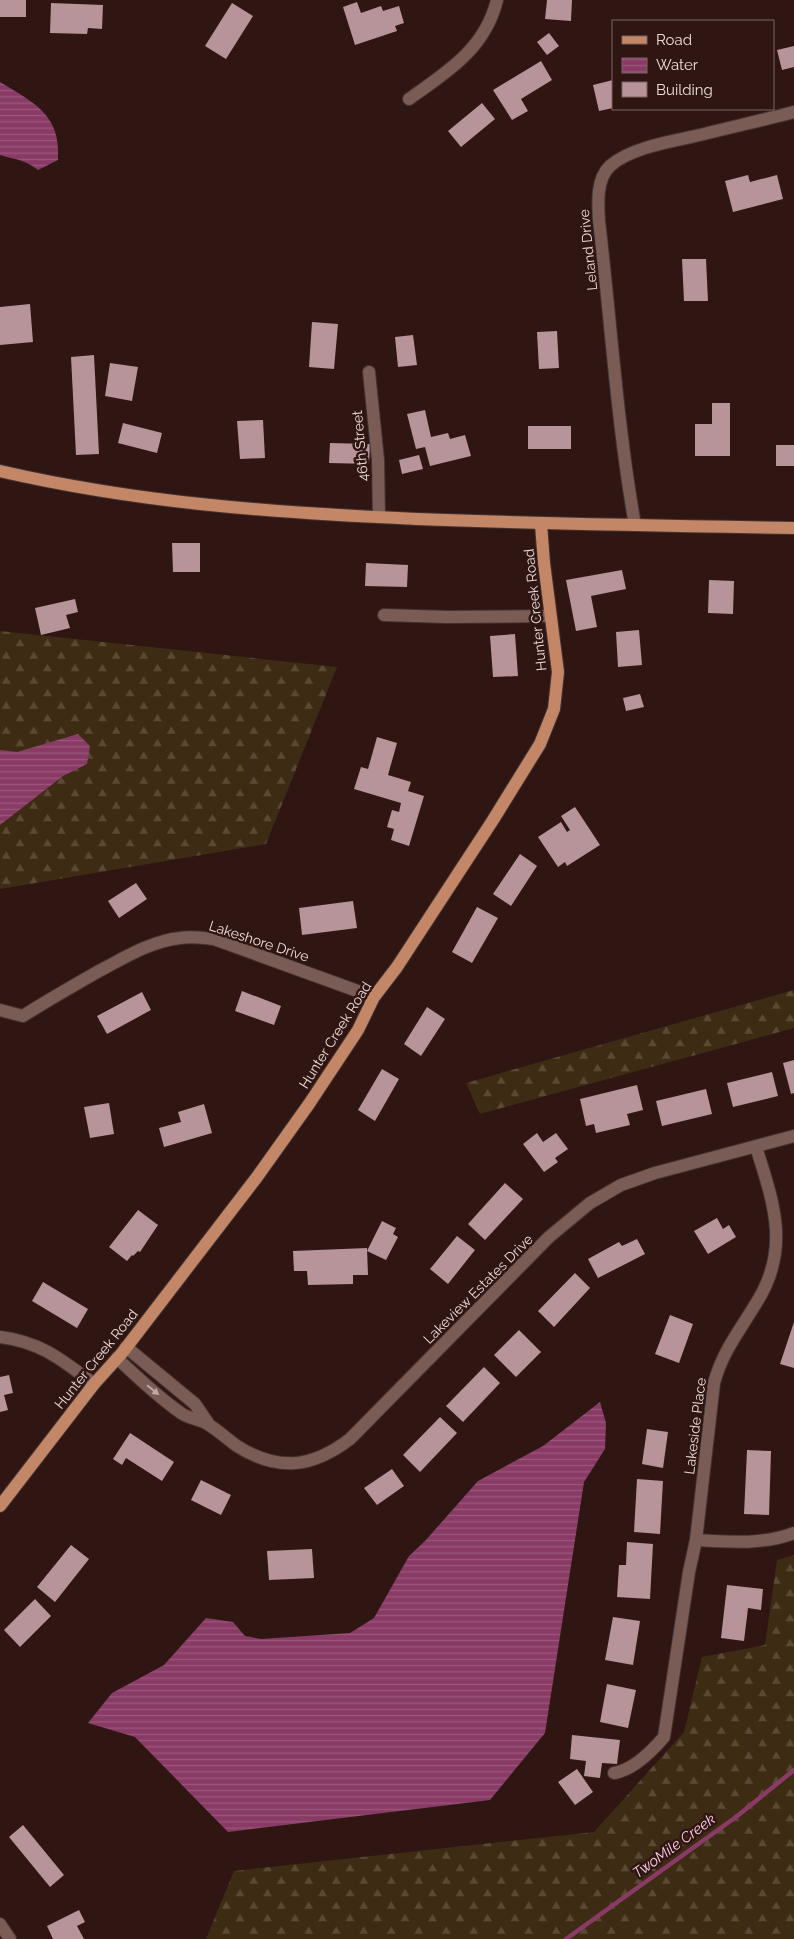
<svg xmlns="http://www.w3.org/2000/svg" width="794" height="1939" font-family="Raleway,sans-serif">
<defs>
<pattern id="forest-firs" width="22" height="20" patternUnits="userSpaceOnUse" patternTransform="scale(1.25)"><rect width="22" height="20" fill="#3e2b13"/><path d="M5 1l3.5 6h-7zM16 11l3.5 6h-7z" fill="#5a4935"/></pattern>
<pattern id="water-rules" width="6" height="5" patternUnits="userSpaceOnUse" patternTransform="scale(1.25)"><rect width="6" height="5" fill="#893b66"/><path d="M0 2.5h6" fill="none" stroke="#9a577b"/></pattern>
</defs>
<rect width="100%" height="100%" fill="#2f1613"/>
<g fill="url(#forest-firs)">
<polygon points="0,631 337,667 266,844 0,889"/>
<polygon points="794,990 794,1028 480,1114 466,1083"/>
<polygon points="794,1555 794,1939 206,1939 234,1871 594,1832 684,1732 702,1657 765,1645 777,1560"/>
</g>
<g fill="url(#water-rules)">
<path d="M 0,82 C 34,103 61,114 58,160 L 38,170 C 24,159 16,160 0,155 Z"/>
<polygon points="78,734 90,746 87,764 63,776 0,825 0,750 17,752"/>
<polygon points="600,1402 606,1423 605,1449 584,1482 545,1733 490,1800 228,1832 135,1737 88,1723 112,1693 164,1665 206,1618 233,1622 245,1636 261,1639 350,1633 374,1618 409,1556 425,1541 478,1481 543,1446"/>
</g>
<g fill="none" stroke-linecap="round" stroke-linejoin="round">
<polyline stroke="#893b66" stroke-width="4.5" points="566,1939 736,1817 794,1770"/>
</g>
<g fill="#b69499">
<rect x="0" y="0" width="26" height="17"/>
<polygon points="547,0 572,0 571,21 545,19"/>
<polygon points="357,2 361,13 381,6 383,11 399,6 404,23 395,26 397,31 355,45 343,7"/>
<polygon points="51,3 103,5 102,29 88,28 87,34 50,33"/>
<polygon points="232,3 253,16 226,59 205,46"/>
<polygon points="549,33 559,46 547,55 537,42"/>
<polygon points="794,46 794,67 782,70 777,50"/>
<polygon points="541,61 552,80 521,99 528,111 512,120 493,90"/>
<polygon points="613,80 613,108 599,111 593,85"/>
<polygon points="482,103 495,119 461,147 448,131"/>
<polygon points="748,175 750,182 777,175 783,199 733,212 725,181"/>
<polygon points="682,259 706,259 708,301 684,301"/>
<polygon points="30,304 33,342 0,345 0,307"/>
<polygon points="312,322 338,324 334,369 309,367"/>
<polygon points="557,331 559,368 539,369 537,332"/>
<polygon points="413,335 417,365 398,367 395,337"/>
<polygon points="94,355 99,454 76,455 71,357"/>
<polygon points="110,363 138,367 132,401 105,396"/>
<polygon points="712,403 730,403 730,456 695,456 695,424 712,424"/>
<polygon points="425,410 431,437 448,433 450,439 465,435 471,456 430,466 425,447 416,449 407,414"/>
<polygon points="263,420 265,458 240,459 237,421"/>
<polygon points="123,423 162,433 157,453 118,443"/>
<rect x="528" y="426" width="43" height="23"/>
<polygon points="330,443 370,444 369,464 329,463"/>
<rect x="776" y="445" width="18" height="21"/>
<polygon points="419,455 423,469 402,474 399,460"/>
<polygon points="172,543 200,543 200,572 173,572"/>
<polygon points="366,563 408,565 407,587 365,586"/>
<polygon points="622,570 626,589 591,596 597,627 576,631 566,580"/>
<polygon points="709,580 734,581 733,614 708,613"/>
<polygon points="75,599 78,612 66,615 70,628 41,635 35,608"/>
<polygon points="639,630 642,665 618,667 616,632"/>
<polygon points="515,634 518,676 493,677 490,636"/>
<polygon points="640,694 644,707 626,711 623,698"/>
<polygon points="377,737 397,743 388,775 411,782 408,791 424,796 409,846 391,840 394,829 387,827 392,810 399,812 401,803 354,789 361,767 368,769"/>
<polygon points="575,807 600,845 567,866 565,862 558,867 538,837 561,822 567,832 570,830 561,816"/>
<polygon points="520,854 537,866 511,906 493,894"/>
<polygon points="136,883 147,899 119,918 108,901"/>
<polygon points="353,901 357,928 302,935 299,908"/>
<polygon points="477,907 498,918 472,963 452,952"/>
<polygon points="242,991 281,1006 274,1025 235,1011"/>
<polygon points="142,992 151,1010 107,1034 97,1016"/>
<polygon points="427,1007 445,1019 421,1056 404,1044"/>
<polygon points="794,1060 794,1093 791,1094 783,1063"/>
<polygon points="382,1069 399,1079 375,1121 358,1110"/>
<polygon points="772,1072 778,1096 733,1107 727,1083"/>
<polygon points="637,1085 643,1110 627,1114 630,1125 596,1133 594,1124 586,1126 580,1099"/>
<polygon points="706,1089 712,1114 662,1126 656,1101"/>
<polygon points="109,1103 114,1134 90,1138 84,1107"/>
<polygon points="204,1104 212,1133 164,1147 159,1128 181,1122 178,1112"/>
<polygon points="537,1133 543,1142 556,1133 568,1149 555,1158 558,1162 544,1172 523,1144"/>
<polygon points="505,1183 523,1199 485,1240 468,1224"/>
<polygon points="138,1210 158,1225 140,1252 138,1251 133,1256 132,1255 127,1261 109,1247"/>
<polygon points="717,1218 723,1229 729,1225 736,1237 708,1254 694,1231"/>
<polygon points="382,1221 396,1228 393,1234 398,1237 386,1260 367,1251"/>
<polygon points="457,1236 475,1250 448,1284 430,1269"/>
<polygon points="637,1239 645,1254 598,1278 588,1259 619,1242 622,1246"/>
<polygon points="367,1248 368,1275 353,1275 353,1284 308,1285 307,1271 294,1271 293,1251"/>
<polygon points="575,1273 590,1288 554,1327 538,1311"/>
<polygon points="43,1282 88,1309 77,1328 32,1301"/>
<polygon points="670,1315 693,1324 679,1363 655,1354"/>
<polygon points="794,1322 794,1368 780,1364"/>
<polygon points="519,1330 541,1352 516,1377 494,1355"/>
<polygon points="484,1367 500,1383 463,1422 446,1406"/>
<polygon points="9,1375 13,1393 4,1395 8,1410 0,1412 0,1377"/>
<polygon points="440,1417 457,1433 420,1472 403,1455"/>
<polygon points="647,1429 668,1432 663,1468 642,1464"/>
<polygon points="130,1433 174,1462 162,1481 126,1458 122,1465 113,1459"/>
<polygon points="747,1450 771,1451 769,1515 744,1514"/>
<polygon points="392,1469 404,1486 377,1505 364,1488"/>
<polygon points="637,1479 663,1481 660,1534 634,1532"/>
<polygon points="201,1480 231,1495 221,1515 191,1500"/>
<polygon points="627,1542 653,1544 650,1599 617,1597 619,1565 626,1565"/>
<polygon points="71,1545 89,1559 55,1602 37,1587"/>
<polygon points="312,1549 314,1578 269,1580 267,1551"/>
<polygon points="727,1585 763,1589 761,1610 748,1608 744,1641 721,1638"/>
<polygon points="35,1599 51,1616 20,1647 4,1630"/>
<polygon points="613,1617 640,1621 633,1665 605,1660"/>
<polygon points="607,1684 636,1690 628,1728 600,1722"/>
<polygon points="572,1735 620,1740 617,1764 602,1763 600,1778 584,1776 586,1761 570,1759"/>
<polygon points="577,1769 593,1792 575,1805 558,1782"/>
<polygon points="23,1825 64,1875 50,1887 9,1837"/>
<polygon points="79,1910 85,1922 77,1926 84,1939 53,1939 47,1926"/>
</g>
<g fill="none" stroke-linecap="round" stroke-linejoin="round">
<g stroke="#463331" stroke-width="14">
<g id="minor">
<path d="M 409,99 C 447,72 485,49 497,0"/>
<polyline points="369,372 378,460 379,517"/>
<path d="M 635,525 C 617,424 611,322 599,221 C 598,204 596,179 610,166 C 631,147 674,141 700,135 C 732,127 763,120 794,112"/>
<polyline points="384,615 447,617 550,616"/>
<path d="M 0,1010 L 23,1016 C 48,1000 73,986 99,971 C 124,958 151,941 180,938 C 191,936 203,938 214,939 L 374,997"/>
<path d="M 0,1337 C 41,1342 62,1360 94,1384"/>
<polyline points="126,1347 195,1404 208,1423"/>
<path d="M 117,1358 C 137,1377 158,1397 181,1413 C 189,1419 201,1419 209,1425 C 219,1431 227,1439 237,1446 C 278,1472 312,1468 350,1439 L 549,1237 L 590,1203 L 621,1185 L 655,1173 L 794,1136"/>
<path d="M 696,1540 C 729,1542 762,1545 794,1533"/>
<path d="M 614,1773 C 633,1770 652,1751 664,1737 L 689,1572 L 696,1540 L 714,1383 C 723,1351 738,1333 755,1305 C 791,1250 774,1204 756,1147"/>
<polyline points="0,1924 10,1939"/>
</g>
</g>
<g stroke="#463331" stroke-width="14">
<g id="major">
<path d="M 0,471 C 139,503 276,513 417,519 C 543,524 668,526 794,528"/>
<polyline points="0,1506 94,1384 122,1353 257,1177 309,1104 358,1030 374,997 397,967 493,820 540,744 554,709 558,672 544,563 541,524"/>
</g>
</g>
<use href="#minor" stroke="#7a5c57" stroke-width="12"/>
<use href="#major" stroke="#c38768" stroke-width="12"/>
</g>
<defs><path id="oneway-solid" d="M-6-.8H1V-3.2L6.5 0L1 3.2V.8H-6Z" transform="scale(1.25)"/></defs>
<use fill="#c0a9a5" href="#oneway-solid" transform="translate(153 1390) rotate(39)"/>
<g text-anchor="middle" stroke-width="5" stroke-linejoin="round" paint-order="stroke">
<g font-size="14" fill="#eedcd9" stroke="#2f1613">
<text transform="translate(588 250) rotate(-96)" y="5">Leland Drive</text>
<text transform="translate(360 446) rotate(-95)" y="5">46th Street</text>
<text transform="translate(535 610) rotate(-96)" y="5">Hunter Creek Road</text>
<text transform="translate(259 941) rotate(18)" y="5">Lakeshore Drive</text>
<text transform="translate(335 1035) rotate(-58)" y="5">Hunter Creek Road</text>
<text transform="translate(478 1289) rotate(-45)" y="5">Lakeview Estates Drive</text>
<text transform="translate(96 1359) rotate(-51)" y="5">Hunter Creek Road</text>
<text transform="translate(695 1426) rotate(-83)" y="5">Lakeside Place</text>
</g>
<g font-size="15" font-style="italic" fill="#fccde3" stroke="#2f1613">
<text transform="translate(674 1846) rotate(-36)" y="5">TwoMile Creek</text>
</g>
</g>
<rect x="612" y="20" width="162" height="90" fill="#2f1613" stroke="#7b6562"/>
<rect x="622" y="36" width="25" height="8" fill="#c38768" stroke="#7b6562"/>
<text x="656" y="45" font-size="15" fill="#eedcd9">Road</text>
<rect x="622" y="58" width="25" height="15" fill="url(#water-rules)" stroke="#7b6562"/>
<text x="656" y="70" font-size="15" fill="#eedcd9">Water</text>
<rect x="622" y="82" width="25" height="15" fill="#b69499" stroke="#7b6562"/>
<text x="656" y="95" font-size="15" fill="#eedcd9">Building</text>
</svg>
